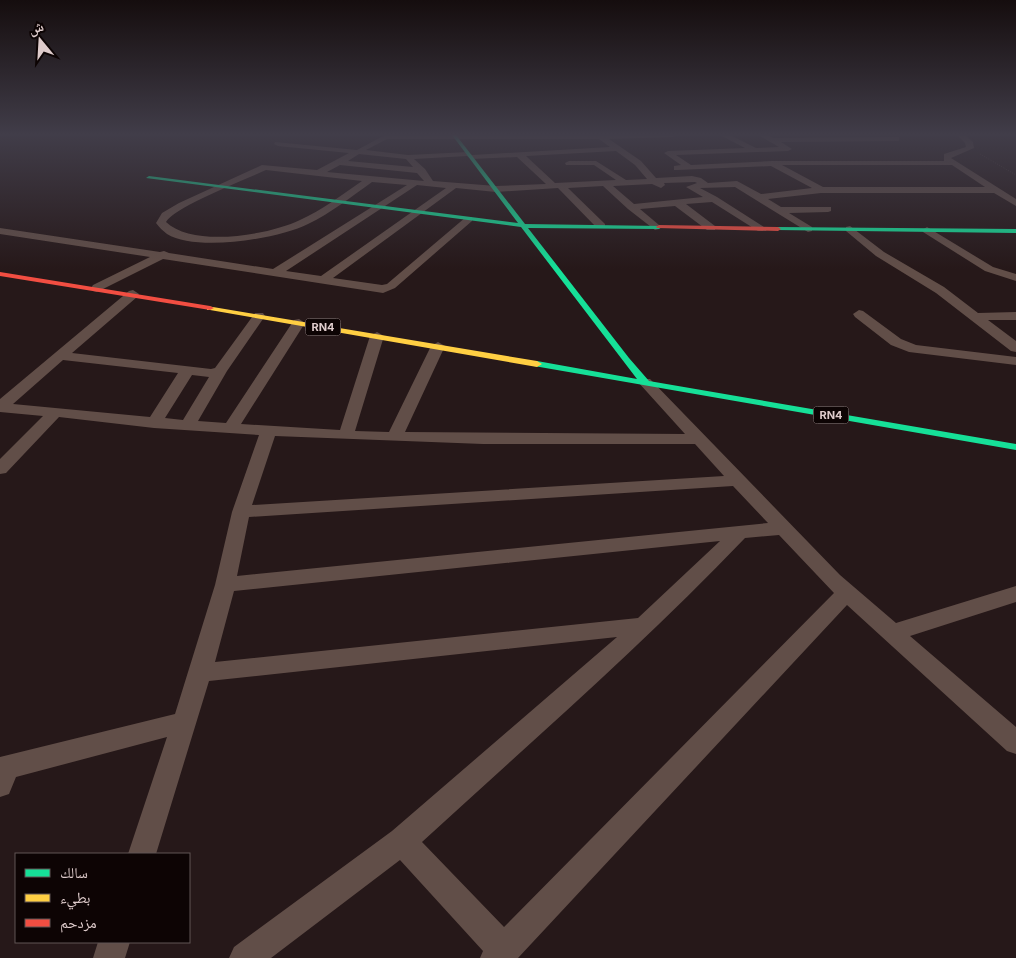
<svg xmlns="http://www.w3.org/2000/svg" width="1016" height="958" font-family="Inter,'Noto Naskh Arabic',sans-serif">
<rect width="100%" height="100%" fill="#261819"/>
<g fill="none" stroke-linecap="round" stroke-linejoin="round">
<polyline stroke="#675954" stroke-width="1" stroke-dasharray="0.5 2" stroke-linecap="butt" points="980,154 1016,175"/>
<g fill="#614e48" fill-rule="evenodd">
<path d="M 385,135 L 677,135 L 673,137 L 609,139 L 641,161 L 656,178 L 692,176 L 701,178 L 708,183 L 737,181 L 761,194 L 812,188 L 771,166 L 677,170 L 674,170 L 674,166 L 681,165 L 664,153 L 668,151 L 745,148 L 720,135 L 730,135 L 756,148 L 779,147 L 758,135 L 768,135 L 773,138 L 896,137 L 899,137 L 899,141 L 781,142 L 792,149 L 788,151 L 676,155 L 691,165 L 772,161 L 944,161 L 944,154 L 966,147 L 965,143 L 957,135 L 965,135 L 973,142 L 974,148 L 951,158 L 1016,199 L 1016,206 L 994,193 L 821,193 L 768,199 L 781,207 L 831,207 L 831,211 L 828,212 L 789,213 L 812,227 L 812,231 L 808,232 L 735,187 L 700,188 L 717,197 L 767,229 L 766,231 L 758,231 L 712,202 L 686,204 L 715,226 L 715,230 L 707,230 L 675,206 L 640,209 L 659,225 L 659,229 L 655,230 L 628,209 L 603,186 L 568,188 L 605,224 L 605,228 L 597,228 L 558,188 L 496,192 L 456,188 L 333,278 L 382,285 L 387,284 L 466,217 L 472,217 L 472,221 L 395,288 L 383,293 L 163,259 L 97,292 L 93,291 L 91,288 L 93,285 L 150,257 L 0,234 L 0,228 L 160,252 L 164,251 L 169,253 L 273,269 L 407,185 L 372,182 C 351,197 331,213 308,224 C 278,239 196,252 167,234 C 163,231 159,227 156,223 L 162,213 L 179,203 L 262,165 L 317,170 L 349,153 L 278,146 L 274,144 L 275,142 L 357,150 ZM 387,139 L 599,139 L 610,147 L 472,155 L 468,152 L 408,155 L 366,150 ZM 616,151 L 635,165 L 647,179 L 626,180 L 596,161 L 569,161 L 565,163 L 566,165 L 594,165 L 616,180 L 555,183 L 526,156 ZM 359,154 L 406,159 L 413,167 L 348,161 ZM 467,156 L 471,159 L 517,157 L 546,184 L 496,186 L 433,181 L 425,169 L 414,159 ZM 340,165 L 417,173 L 424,181 L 327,172 ZM 782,165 L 952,165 L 985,187 L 823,187 ZM 266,170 L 362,181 C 342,195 322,210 300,220 C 269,235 193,248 166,222 C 174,207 247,179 266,170 ZM 695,182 L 697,183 L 686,187 L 703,197 L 634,204 L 613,186 L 652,184 L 661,188 L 665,185 L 664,183 ZM 417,185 L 446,188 L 321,276 L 286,271 Z"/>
<polygon points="850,226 884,252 944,287 978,313 1016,312 1016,320 988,320 1016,341 1016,352 1011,351 936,293 876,256 846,231 846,227"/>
<polygon points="927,227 993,267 1016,274 1016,281 985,271 923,232 922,230"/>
<path d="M 133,290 L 139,294 L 137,297 L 72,353 L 211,369 L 215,368 L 255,313 L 263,313 L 265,316 L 227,371 L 198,421 L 226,423 L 294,320 L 299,319 L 305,323 L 241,424 L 340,430 L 370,336 L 377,332 L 384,336 L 355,431 L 389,432 L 431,346 L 438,342 L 445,346 L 405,432 L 685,434 L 638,382 L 640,379 L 650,379 L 840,575 L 896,623 L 1016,586 L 1016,602 L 910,636 L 1016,727 L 1016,754 L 1007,751 L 847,605 L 518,958 L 480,958 L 483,951 L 400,860 L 271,958 L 229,958 L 234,947 L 392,831 L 617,637 L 209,681 L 156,854 L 128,854 L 167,737 L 16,777 L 9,794 L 0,797 L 0,757 L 175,714 L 215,585 L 232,512 L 259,435 L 154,428 L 59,417 L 6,473 L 0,474 L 0,459 L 43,416 L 0,412 L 0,399 L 129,291 ZM 63,360 L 178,373 L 150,417 L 13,404 ZM 192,375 L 209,377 L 183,420 L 165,418 ZM 275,436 L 483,444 L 695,444 L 724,476 L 252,505 ZM 733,486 L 768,523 L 237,576 L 249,517 ZM 779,535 L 834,593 L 504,927 L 422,842 C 531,742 643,645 745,538 ZM 720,541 L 638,618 L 215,662 L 234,591 Z"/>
<polygon points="859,310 863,311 901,339 916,345 1016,357 1016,365 909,352 891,345 855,317 853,314"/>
<polygon points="98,942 130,942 125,958 93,958"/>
</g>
<g fill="#16e098" fill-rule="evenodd">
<polygon points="452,135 456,135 525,224 661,226 662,227 659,229 528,228 629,358 649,381 1016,444 1016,450 534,366 534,362 537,361 637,379 521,227 146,178 149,176 518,223"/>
<polygon points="778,227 1016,229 1016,233 776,230 776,228"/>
</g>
<polygon fill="#ffcf43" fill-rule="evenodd" points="207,306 537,361 542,364 537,367 210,310 207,310"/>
<g fill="#f24e42" fill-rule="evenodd">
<polygon points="659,225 778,227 781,229 778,231 657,228 656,227"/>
<polygon points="0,272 210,306 214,308 210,310 0,276"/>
</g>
</g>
<linearGradient id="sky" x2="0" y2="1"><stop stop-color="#150d0e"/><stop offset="0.5" stop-color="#413d49"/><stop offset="1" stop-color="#413d49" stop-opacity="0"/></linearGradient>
<rect width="1016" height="269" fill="url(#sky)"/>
<g text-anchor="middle" stroke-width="5" stroke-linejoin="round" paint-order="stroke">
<g fill="#0d0404" stroke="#a09090" stroke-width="1">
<rect x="305.5" y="318.5" width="35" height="17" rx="4"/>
<rect x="813.5" y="406.5" width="35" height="17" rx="4"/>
</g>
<g font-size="11" font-weight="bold" fill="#dfcccc">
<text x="323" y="331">RN4</text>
<text x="831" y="419">RN4</text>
</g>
</g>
<rect x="15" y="853" width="175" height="90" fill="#0d0404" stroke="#615454"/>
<rect x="25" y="869" width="25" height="8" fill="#16e098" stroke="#615454"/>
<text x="60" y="878" font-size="15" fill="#dfcccc">سالك</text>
<rect x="25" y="894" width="25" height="8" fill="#ffcf43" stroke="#615454"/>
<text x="60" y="903" font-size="15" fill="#dfcccc">بطيء</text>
<rect x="25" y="919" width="25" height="8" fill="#f24e42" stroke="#615454"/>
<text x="60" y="928" font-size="15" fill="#dfcccc">مزدحم</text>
<g transform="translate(40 40) rotate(342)" stroke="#0d0404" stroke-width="4" paint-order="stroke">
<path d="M0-4L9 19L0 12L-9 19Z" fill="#dfcccc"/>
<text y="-8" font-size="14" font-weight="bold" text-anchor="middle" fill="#dfcccc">ش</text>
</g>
</svg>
